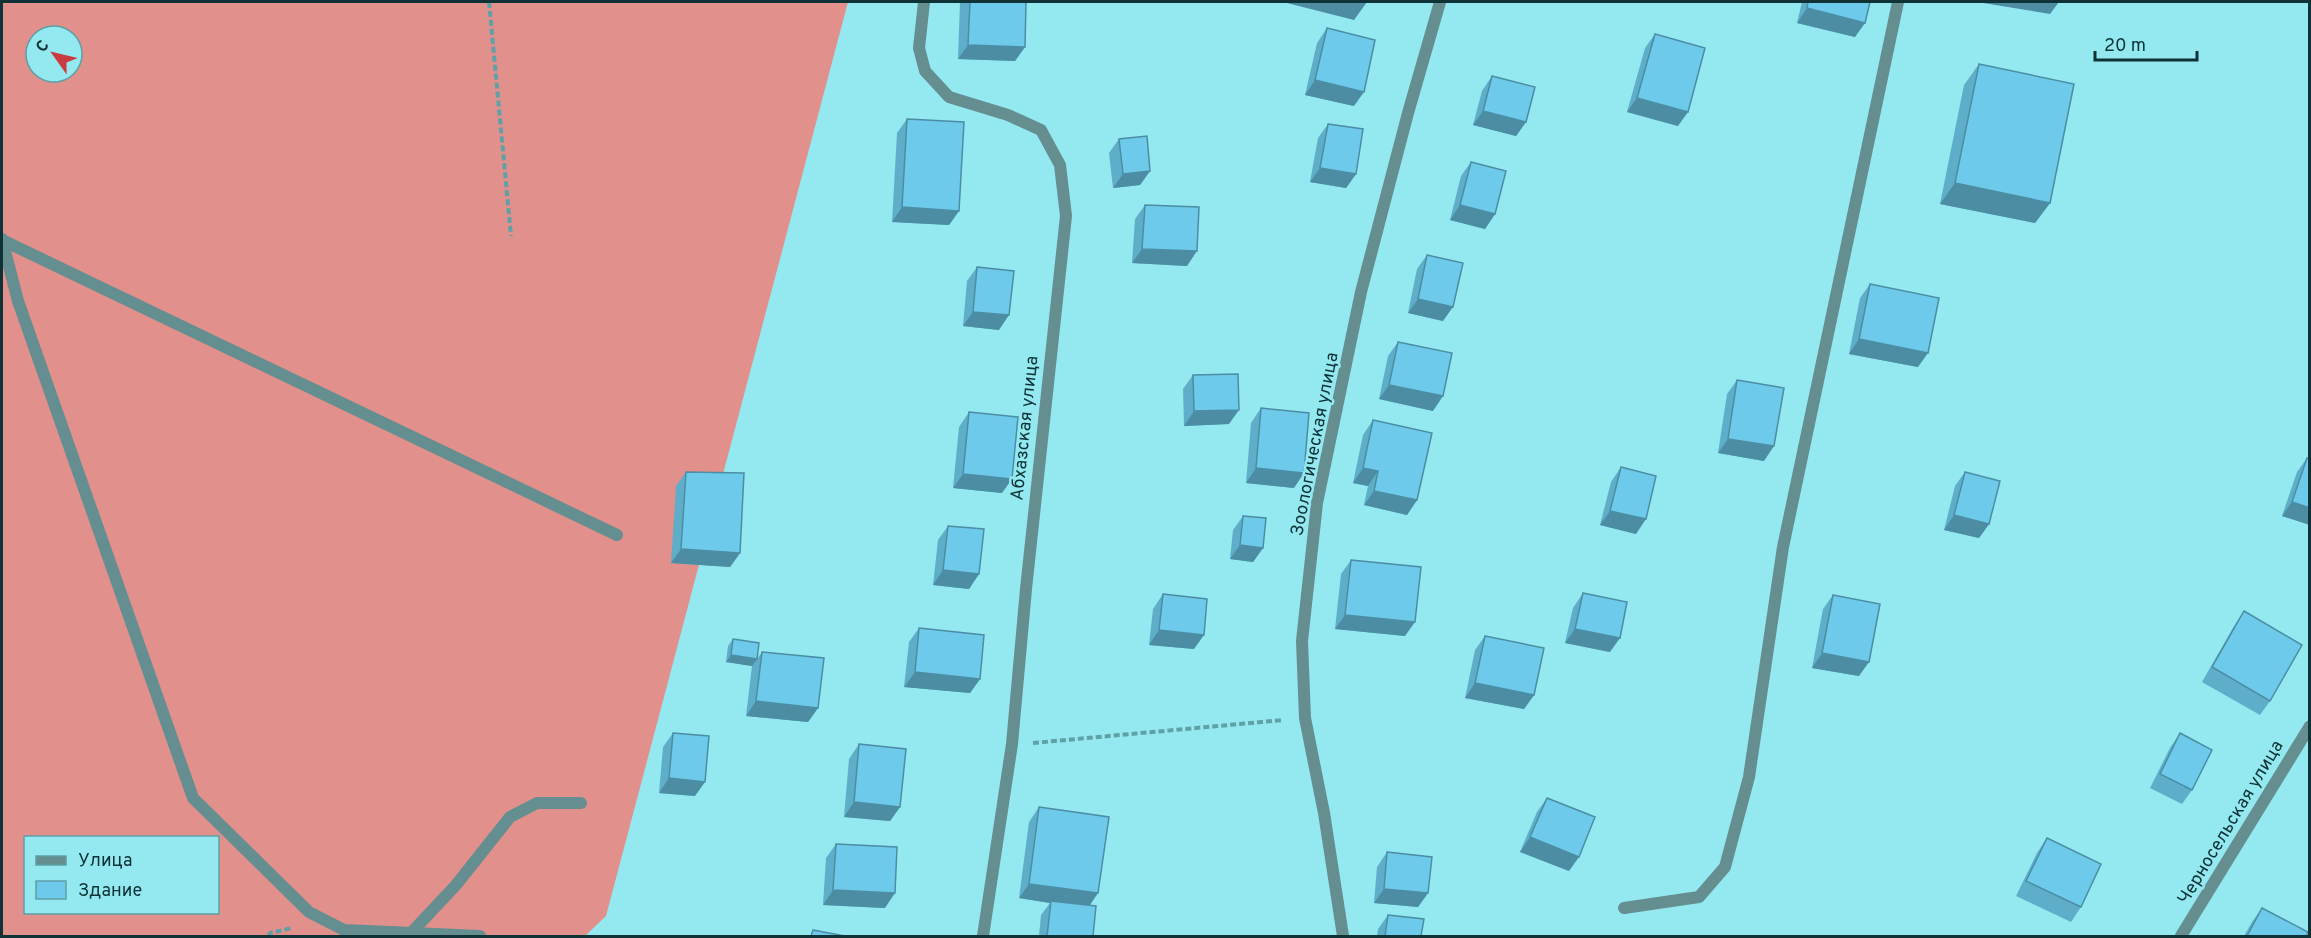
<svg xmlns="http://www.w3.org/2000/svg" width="2311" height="938" font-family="Overpass,sans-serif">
<rect width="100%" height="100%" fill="#94e8f0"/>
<path fill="#e1908c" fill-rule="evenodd" d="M 2,2 L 848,2 L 606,916 L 585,936 L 2,936 ZM 36,36 L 72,36 L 72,72 L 36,72 ZM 26,838 L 218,838 L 218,912 L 26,912 Z"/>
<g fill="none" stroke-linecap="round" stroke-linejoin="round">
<g stroke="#60a1a7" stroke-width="4" stroke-dasharray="6 3" stroke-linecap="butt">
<polyline points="489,2 511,236"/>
<polyline points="1033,743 1283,720"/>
<polyline points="269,936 270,933 292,928"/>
</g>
<g stroke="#658e91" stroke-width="12">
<polyline points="2,240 617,535"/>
<polyline points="411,933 456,885 510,817 537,803 581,803"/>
</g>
<g stroke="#658e91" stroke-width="12">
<polyline points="924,2 919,48 925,71 949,97 1008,115 1041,130 1060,165 1066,216 1026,589 1012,744 983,936"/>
<polyline points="1624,908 1699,897 1725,867 1749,777 1783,547 1898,2"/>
<polyline points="1343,936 1324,813 1305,718 1302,641 1317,503 1361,292 1408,113 1440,2"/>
<polyline points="2181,936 2310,726"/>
</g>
<polyline stroke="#658e91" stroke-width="12" points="2,239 18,301 193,798 309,912 344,930 480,936"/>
</g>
<g fill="#5eaec9">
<polygon points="960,2 1026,2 1025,47 1015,61 958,59"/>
<polygon points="1802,2 1870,2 1855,37 1797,23"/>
<polygon points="1327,28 1354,106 1305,95 1317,43"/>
<polygon points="1655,34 1678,126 1627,112 1645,48"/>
<polygon points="1979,64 2050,203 2035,223 1940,204 1964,85"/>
<polygon points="1492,76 1526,122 1516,136 1473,125 1482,91"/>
<polygon points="907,119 959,211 949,225 892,222 897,133"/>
<polygon points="1328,124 1356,174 1346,188 1310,182 1318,138"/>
<polygon points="1119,139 1150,171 1140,185 1113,188 1109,153"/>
<polygon points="1471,162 1495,214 1485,229 1450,220 1461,176"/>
<polygon points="1145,205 1187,266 1132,263 1135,219"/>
<polygon points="1427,255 1443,321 1408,313 1417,269"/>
<polygon points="977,267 999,330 963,326 967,281"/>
<polygon points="1870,284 1918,367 1849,354 1860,298"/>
<polygon points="1398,342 1433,411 1379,399 1388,356"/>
<polygon points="1193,375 1229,424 1184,426 1183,389"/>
<polygon points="1737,380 1764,461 1718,453 1727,394"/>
<polygon points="1261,408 1294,488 1246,483 1251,423"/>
<polygon points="969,412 1002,493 953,488 959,427"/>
<polygon points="1373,420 1417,500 1407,515 1364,505 1368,486 1353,483 1363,435"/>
<polygon points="2307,458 2310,459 2310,525 2282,516 2297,472"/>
<polygon points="1621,467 1636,534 1600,525 1611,482"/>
<polygon points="686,472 740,553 730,567 671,563 676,486"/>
<polygon points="1965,472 1989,524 1979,538 1944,530 1955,486"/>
<polygon points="1243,516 1263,548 1253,562 1230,559 1233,530"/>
<polygon points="948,526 979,574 969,589 933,585 938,540"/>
<polygon points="1351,560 1405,636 1335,629 1341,574"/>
<polygon points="1583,593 1610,652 1565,643 1573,608"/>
<polygon points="1163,594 1194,649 1149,645 1153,609"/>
<polygon points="1833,595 1859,676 1812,668 1823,609"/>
<polygon points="2244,611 2270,701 2260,715 2202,682 2234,626"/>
<polygon points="919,628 980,679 970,693 904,687 909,642"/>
<polygon points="1485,636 1534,695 1524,709 1465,698 1475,650"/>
<polygon points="733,639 757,659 762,652 818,708 808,722 746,716 752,666 726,662 728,646"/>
<polygon points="673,733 695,796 659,793 663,747"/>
<polygon points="2180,733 2192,790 2182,804 2150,788 2170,748"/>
<polygon points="859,744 900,807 890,821 844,817 849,759"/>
<polygon points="1547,798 1569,871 1520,852 1537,812"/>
<polygon points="1039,807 1090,905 1093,936 1039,936 1041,915 1050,903 1019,898 1029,822"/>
<polygon points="2047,838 2081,907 2071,922 2016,896 2037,853"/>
<polygon points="836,844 885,908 823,905 826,858"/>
<polygon points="1387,852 1428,893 1418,907 1374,903 1377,867"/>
<polygon points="2262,908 2306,936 2244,936 2252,922"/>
<polygon points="1388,915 1421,936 1377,936 1378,929"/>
</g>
<g fill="#4c8da4">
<polygon points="1283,2 1367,2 1354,20"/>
<polygon points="1977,2 2059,2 2050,14"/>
<polygon points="1807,8 1865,23 1855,37 1797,23"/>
<polygon points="968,45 1025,47 1015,61 958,59"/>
<polygon points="1315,80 1364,92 1354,106 1305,95"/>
<polygon points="1637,98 1688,112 1678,126 1627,112"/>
<polygon points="1483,111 1526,122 1516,136 1473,125"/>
<polygon points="1320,168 1356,174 1346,188 1310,182"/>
<polygon points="1150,171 1140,185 1113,188 1123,174"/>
<polygon points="1955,183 2050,203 2035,223 1940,204"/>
<polygon points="1460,205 1495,214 1485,229 1450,220"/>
<polygon points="902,207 959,211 949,225 892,222"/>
<polygon points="1142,249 1197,251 1187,266 1132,263"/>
<polygon points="1418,299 1453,307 1443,321 1408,313"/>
<polygon points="973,312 1009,315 999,330 963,326"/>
<polygon points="1859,339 1928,353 1918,367 1849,354"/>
<polygon points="1389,385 1443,396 1433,411 1379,399"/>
<polygon points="1239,410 1229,424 1184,426 1194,411"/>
<polygon points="1728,439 1774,446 1764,461 1718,453"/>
<polygon points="1256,468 1304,473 1294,488 1246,483"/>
<polygon points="1363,468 1378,471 1368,486 1353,483"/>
<polygon points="963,474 1012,479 1002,493 953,488"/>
<polygon points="1374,491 1417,500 1407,515 1364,505"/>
<polygon points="2292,502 2310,508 2310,525 2282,516"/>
<polygon points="1610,511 1646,519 1636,534 1600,525"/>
<polygon points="1954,515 1989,524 1979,538 1944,530"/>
<polygon points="1240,545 1263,548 1253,562 1230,559"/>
<polygon points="681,549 740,553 730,567 671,563"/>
<polygon points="943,570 979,574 969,589 933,585"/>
<polygon points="1345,615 1415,622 1405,636 1335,629"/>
<polygon points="1575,629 1620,638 1610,652 1565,643"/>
<polygon points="1159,630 1204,635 1194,649 1149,645"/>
<polygon points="1822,653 1869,662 1859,676 1812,668"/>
<polygon points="731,655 757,659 752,666 726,662"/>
<polygon points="915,672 980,679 970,693 904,687"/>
<polygon points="1475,683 1534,695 1524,709 1465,698"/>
<polygon points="756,701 818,708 808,722 746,716"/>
<polygon points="669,778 705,782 695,796 659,793"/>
<polygon points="854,802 900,807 890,821 844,817"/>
<polygon points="1530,837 1579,857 1569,871 1520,852"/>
<polygon points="1029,884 1098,893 1088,908 1051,901 1050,903 1019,898"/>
<polygon points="1384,889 1428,893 1418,907 1374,903"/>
<polygon points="833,890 895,893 885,908 823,905"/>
</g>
<g fill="#6dcaea" stroke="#4c8da4" stroke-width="1.5">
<polygon points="970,2 1026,2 1025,47 968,45"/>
<polygon points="1808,2 1870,2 1865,23 1807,8"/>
<polygon points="1327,28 1375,40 1364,92 1315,80"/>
<polygon points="1655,34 1705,48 1688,112 1637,98"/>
<polygon points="1979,64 2074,84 2050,203 1955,183"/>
<polygon points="1492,76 1535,87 1526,122 1483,111"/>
<polygon points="907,119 964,122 959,211 902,207"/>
<polygon points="1328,124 1363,129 1356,174 1320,168"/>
<polygon points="1147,136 1150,171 1123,174 1119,139"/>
<polygon points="1471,162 1506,171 1495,214 1460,205"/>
<polygon points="1145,205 1199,207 1197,251 1142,249"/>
<polygon points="1427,255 1463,263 1453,307 1418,299"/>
<polygon points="977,267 1014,271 1009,315 973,312"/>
<polygon points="1870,284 1939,298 1928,353 1859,339"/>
<polygon points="1398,342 1452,353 1443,396 1389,385"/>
<polygon points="1238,374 1239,410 1194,411 1193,375"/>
<polygon points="1737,380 1784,388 1774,446 1728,439"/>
<polygon points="1261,408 1309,413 1304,473 1256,468"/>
<polygon points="969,412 1018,417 1012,479 963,474"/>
<polygon points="1373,420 1432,433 1417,500 1374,491 1378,471 1363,468"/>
<polygon points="2307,458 2310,459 2310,508 2292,502"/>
<polygon points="1621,467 1656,476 1646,519 1610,511"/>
<polygon points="686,472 744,473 740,553 681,549"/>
<polygon points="1965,472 2000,481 1989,524 1954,515"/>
<polygon points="1243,516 1266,518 1263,548 1240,545"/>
<polygon points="948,526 984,529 979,574 943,570"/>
<polygon points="1351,560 1421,567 1415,622 1345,615"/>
<polygon points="1583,593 1627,602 1620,638 1575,629"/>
<polygon points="1163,594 1207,599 1204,635 1159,630"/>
<polygon points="1833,595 1880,604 1869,662 1822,653"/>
<polygon points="2244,611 2302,645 2270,701 2212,667"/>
<polygon points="919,628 984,635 980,679 915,672"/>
<polygon points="1485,636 1544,648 1534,695 1475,683"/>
<polygon points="733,639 759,643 757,659 731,655"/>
<polygon points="762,652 824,658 818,708 756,701"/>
<polygon points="673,733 709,736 705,782 669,778"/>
<polygon points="2180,733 2212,750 2192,790 2160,774"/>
<polygon points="859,744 906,749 900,807 854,802"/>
<polygon points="1547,798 1595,817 1579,857 1530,837"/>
<polygon points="1039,807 1109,817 1098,893 1029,884"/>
<polygon points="2047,838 2101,864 2081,907 2026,881"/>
<polygon points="836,844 897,847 895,893 833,890"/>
<polygon points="1387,852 1432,857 1428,893 1384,889"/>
<polygon points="1051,901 1096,906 1093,936 1047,936"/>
<polygon points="2262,908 2308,932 2306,936 2247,936"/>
<polygon points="1388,915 1424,919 1421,936 1385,936"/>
<polygon points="813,930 845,936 811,936"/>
</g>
<g text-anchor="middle" stroke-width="5" stroke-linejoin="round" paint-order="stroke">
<g font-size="18" fill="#0e3235" stroke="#94e8f0">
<text transform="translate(1024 428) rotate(-84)" y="6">Абхазская улица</text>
<text transform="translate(1314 444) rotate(-79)" y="6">Зоологическая улица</text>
<text transform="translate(2230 822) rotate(-59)" y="6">Черносельская улица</text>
</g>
</g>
<rect width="2311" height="938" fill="none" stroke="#0e3235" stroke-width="6"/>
<rect x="24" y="836" width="195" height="78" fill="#94e8f0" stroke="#5e9fa5" stroke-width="1.5"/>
<rect x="36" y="856" width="30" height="9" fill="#658e91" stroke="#5e9fa5" stroke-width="1.5"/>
<text x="78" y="866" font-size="18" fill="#0e3235">Улица</text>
<rect x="36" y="881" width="30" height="18" fill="#6dcaea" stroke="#5e9fa5" stroke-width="1.5"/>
<text x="78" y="896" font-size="18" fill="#0e3235">Здание</text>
<g transform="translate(54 54) rotate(304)"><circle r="28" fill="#94e8f0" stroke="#5e9fa5" stroke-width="1.5"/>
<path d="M0-4.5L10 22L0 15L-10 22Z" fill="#ca3a40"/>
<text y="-9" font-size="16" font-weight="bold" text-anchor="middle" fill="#0e3235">С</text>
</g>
<path d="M2095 51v9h102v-9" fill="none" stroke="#0e3235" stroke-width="3"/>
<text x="2104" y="51" font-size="18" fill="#0e3235" stroke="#94e8f0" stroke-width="4.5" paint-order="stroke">20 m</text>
</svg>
